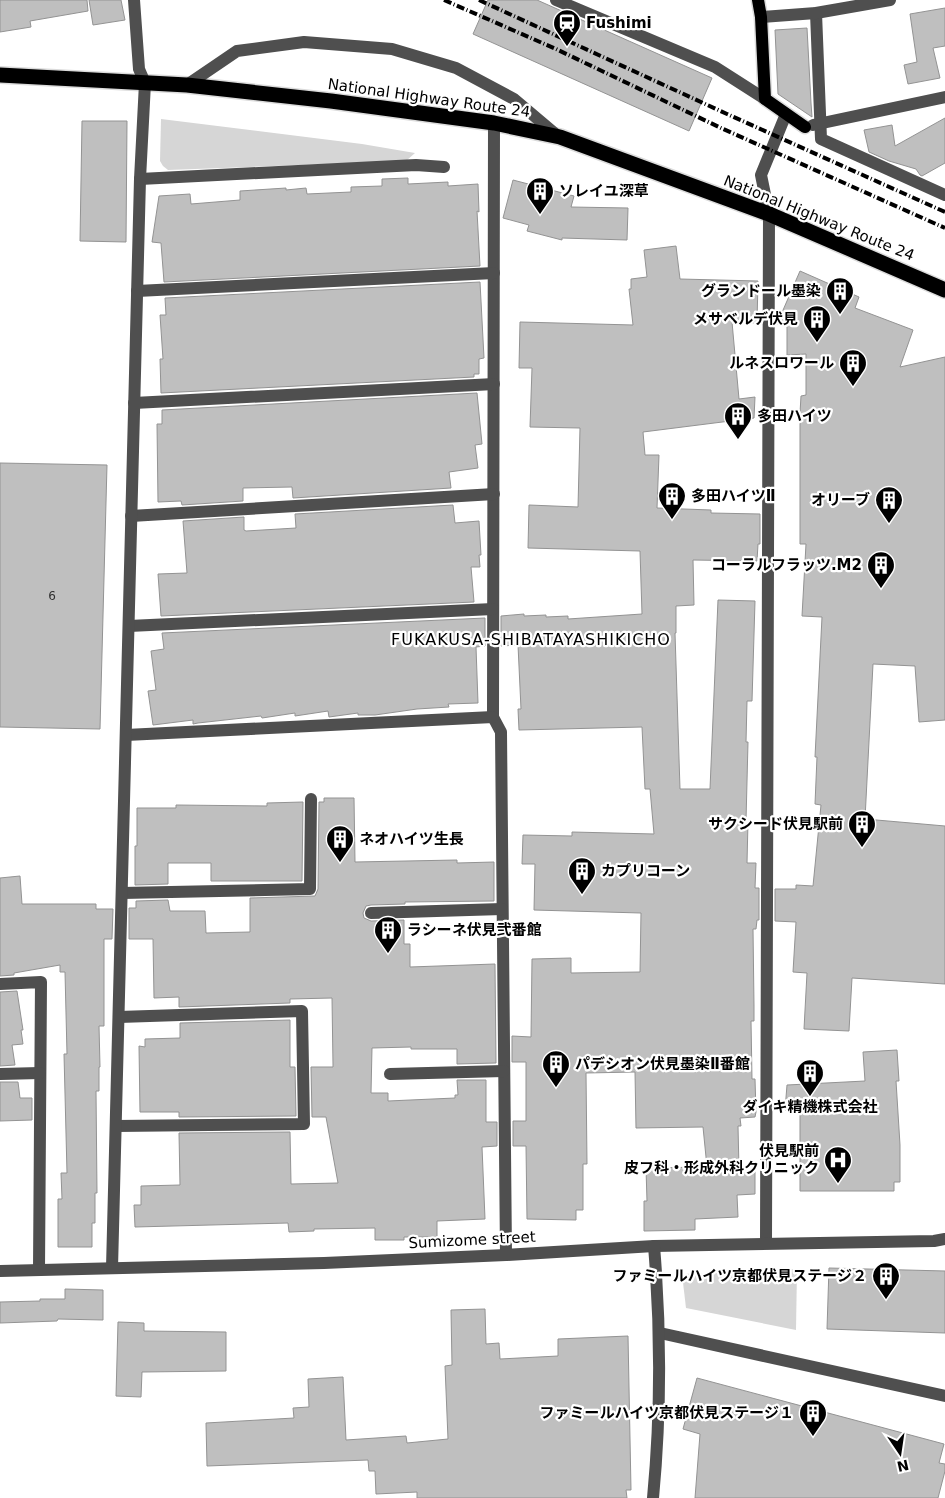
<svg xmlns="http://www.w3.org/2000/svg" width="945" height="1498" font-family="'DejaVu Sans','Noto Sans JP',sans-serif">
<rect width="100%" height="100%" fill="#fff"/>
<g fill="#d6d6d6">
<polygon points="161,119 362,144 415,153 406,161 168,170 163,166 160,161"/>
<polygon points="797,1269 796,1330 686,1308 682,1274"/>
</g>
<g fill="#bfbfbf" stroke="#939393">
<polygon points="0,0 87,0 88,11 30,21 31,27 0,32"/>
<polygon points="89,0 121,0 125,20 93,25"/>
<polygon points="488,0 537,0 712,78 689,131 473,34"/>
<polygon points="945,8 945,46 933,48 940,78 908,84 904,65 917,62 910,14"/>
<polygon points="807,28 811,103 812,117 778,94 775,30"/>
<polygon points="945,118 945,163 922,176 920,175 916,169 889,161 869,152 864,130 892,125 895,146"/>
<polygon points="82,121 127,121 126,242 80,241"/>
<polygon points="408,178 408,184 448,182 448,186 478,184 479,212 477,211 480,266 164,282 161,243 152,242 159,196 190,194 191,204 240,200 240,191 286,188 286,190 306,188 307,194 351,192 351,187 382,186 382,179"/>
<polygon points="513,180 574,196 571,207 628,208 627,240 562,238 562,240 527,231 529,225 503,218"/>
<polygon points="676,246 680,279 758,281 757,323 732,322 739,399 755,397 754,418 643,432 645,455 659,455 657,508 711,510 711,513 760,514 760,544 758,544 757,561 693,560 694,605 676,606 676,633 675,633 680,789 710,789 718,600 755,601 752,701 747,701 746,742 748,742 746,821 748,821 747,863 756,863 755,888 759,888 759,920 757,920 756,929 753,929 754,1006 754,1021 751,1021 752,1079 755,1079 756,1112 755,1117 740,1118 741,1126 738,1126 739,1170 755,1170 755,1194 737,1195 738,1217 695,1219 695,1230 644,1231 644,1201 647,1201 646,1168 707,1167 703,1127 636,1128 635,1072 586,1073 587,1164 583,1164 583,1210 576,1210 576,1220 527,1219 526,1146 513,1146 513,1121 526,1121 526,1062 512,1062 512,1036 531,1037 532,959 571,958 571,973 640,972 641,913 534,910 535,864 522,864 523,835 572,836 572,832 654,834 650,789 645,789 642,727 519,730 518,709 521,709 518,645 501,646 501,616 524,614 524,616 546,615 546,617 568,616 568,619 642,614 640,551 528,548 529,505 578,507 580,428 530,427 532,368 519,368 520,322 633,325 629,289 631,289 631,279 647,277 644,250"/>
<polygon points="800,271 859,297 855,308 913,330 900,367 945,357 945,720 919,722 915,666 873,664 865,819 945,826 945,984 852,978 849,1031 804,1029 807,973 793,972 796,922 775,921 775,889 796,889 796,885 813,886 821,805 815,804 817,757 815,757 822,617 802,616 806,544 800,544 800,413 801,396 806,395 806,354 787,355 787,324 777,324"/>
<polygon points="480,282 484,358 479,359 479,374 474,374 474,377 161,393 160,359 163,359 160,315 166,315 165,298"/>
<polygon points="477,393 482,444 475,445 478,468 449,472 451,488 293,498 292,487 243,488 243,501 182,505 181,501 158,502 157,424 162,424 162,410"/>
<polygon points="0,463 107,465 100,729 0,727"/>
<polygon points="453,505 455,523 479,521 481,555 479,555 480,567 471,567 474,602 161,616 158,574 187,573 183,521 244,517 244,530 246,531 296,528 295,514"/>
<polygon points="485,618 485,646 476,647 478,703 448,704 449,707 417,709 375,715 358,715 358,713 329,717 328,711 295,716 295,713 262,718 261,716 198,723 193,724 193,720 153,725 148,691 156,690 151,651 164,649 162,633"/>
<polygon points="324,798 354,798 355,862 457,860 457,863 494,862 494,901 405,902 405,904 371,905 366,906 363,913 364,918 371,921 404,920 404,944 410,944 410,967 495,964 496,1063 457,1064 457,1049 411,1049 411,1047 372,1048 371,1093 388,1093 388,1101 455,1098 455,1095 458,1095 457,1080 486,1080 486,1122 497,1122 497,1146 482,1147 485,1219 437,1221 437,1237 404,1237 404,1240 375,1240 375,1228 314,1229 314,1231 289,1232 288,1223 135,1227 134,1205 141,1205 141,1186 180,1185 179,1133 290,1132 291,1184 338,1183 326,1117 312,1117 311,1067 333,1067 333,1065 332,998 290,999 290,1003 179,1007 179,997 154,998 153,939 129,939 129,908 136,908 136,901 168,900 170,911 205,911 206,933 250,932 250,898 315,896 318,889 319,802 324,802"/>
<polygon points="303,802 302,881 211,881 211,863 168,863 168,884 135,885 135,846 137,846 137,808 176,808 176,805 267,806 267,803"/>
<polygon points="20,876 22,904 96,904 96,909 113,909 112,939 104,939 104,1026 99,1026 100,1067 99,1067 99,1091 96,1091 97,1193 95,1193 95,1223 92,1223 92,1247 58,1247 58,1199 62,1199 61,1173 67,1173 64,1054 67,1054 65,972 60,972 60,965 14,973 14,975 0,976 0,878"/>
<polygon points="17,991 23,1030 21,1030 23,1044 12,1045 15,1065 0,1066 0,992"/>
<polygon points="290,1020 290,1067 295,1067 296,1116 179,1117 179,1112 140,1112 139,1046 145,1047 145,1039 180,1038 180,1023"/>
<polygon points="897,1050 899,1081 896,1081 900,1145 900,1182 894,1182 894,1191 800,1191 800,1110 785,1110 787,1085 865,1081 863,1052"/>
<polygon points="0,1082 18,1082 20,1098 32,1098 32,1120 0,1121"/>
<polygon points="829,1268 945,1271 945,1333 827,1329"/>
<polygon points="65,1289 103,1290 103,1320 58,1319 57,1321 0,1323 0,1302 40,1301 40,1299 65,1299"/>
<polygon points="485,1309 486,1344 499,1343 500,1359 558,1356 558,1339 628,1336 631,1490 626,1490 627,1498 417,1498 417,1492 376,1494 375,1471 369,1471 368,1460 207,1466 206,1423 294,1418 293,1408 309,1407 308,1379 343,1377 346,1440 406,1436 407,1443 448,1439 445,1366 452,1365 451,1310"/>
<polygon points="118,1322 144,1323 144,1331 226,1332 226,1371 142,1372 141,1397 116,1396"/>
<polygon points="697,1378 944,1444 939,1463 945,1464 945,1471 938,1498 695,1498 700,1434 683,1429"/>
</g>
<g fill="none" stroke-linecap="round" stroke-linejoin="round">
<g stroke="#dbdbdb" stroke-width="15">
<polyline id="major" points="758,0 761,17 765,99 805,127"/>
</g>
<g stroke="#dbdbdb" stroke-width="18">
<polyline id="highway" points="0,75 187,85 331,101 494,123 560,137 769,214 945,290"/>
</g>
<g stroke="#4f4f4f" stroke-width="12">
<polyline points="556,0 715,67 765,99"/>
<polyline points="816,13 821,139 945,195"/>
<polyline points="761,17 816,13 890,0"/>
<polyline points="187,85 237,51 304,42 392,49 456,68 514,99 559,137"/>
<polyline points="494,123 493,717 501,732 506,1255"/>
<polyline points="813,125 945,97"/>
<polyline points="140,179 416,165 444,167"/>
<polyline points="137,291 494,273"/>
<polyline points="134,403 494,384"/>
<polyline points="131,516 494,494"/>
<polyline points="129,626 493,609"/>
<polyline points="126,735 493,717"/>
<polyline points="122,893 310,889 311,799"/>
<polyline points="371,913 502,909"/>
<polyline points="0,984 41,982 39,1269"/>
<polyline points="0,1074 40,1073"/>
<polyline points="390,1074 504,1071"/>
<polyline points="116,1126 304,1124 302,1011 119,1017"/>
<polyline points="766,1243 769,214 761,175 786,114"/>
<polyline points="112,1268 140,179 145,83 139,69 134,0"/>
<polyline points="0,1271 324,1263 506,1255 654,1246 934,1241 945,1239"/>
<polyline points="660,1333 945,1396"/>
<path d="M 653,1498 C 661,1414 661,1330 654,1246"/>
</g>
<use href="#major" stroke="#000" stroke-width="12"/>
<use href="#highway" stroke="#000" stroke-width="15"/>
<g stroke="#000" stroke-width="4" stroke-dasharray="8 2.5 1 2.5" stroke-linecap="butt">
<polyline points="444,0 556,49 721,128 945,228"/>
<polyline points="479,0 727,114 945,212"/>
</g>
</g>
<defs>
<g id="station-pin" transform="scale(1.4375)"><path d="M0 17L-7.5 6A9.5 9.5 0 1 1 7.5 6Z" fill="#000" stroke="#fff"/><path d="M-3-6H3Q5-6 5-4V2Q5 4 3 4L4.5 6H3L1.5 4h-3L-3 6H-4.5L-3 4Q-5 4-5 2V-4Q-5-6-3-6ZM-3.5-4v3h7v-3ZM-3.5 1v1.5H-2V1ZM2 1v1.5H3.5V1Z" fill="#fff"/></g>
<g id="building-pin" transform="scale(1.4375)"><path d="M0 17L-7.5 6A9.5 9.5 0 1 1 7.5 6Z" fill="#000" stroke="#fff"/><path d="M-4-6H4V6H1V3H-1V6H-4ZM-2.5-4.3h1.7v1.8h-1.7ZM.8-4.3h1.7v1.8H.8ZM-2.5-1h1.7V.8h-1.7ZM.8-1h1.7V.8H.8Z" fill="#fff"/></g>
<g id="hospital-pin" transform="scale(1.4375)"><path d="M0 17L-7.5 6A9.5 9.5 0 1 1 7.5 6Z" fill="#000" stroke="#fff"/><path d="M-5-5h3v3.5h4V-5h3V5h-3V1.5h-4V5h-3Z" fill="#fff"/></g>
</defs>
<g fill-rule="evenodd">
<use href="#station-pin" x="567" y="23"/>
<use href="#building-pin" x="540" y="191"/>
<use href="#building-pin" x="840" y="291"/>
<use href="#building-pin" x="817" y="319"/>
<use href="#building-pin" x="853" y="363"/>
<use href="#building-pin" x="738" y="416"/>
<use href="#building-pin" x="672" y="496"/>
<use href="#building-pin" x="889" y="500"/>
<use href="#building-pin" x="881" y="565"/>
<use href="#building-pin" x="862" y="824"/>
<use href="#building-pin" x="340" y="839"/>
<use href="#building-pin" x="582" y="871"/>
<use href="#building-pin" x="388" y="930"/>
<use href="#building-pin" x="556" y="1064"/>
<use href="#building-pin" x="810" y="1073"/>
<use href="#hospital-pin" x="838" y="1160"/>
<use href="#building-pin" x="886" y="1276"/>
<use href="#building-pin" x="813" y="1413"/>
</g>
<g text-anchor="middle" stroke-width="4.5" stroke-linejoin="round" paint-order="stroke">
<g font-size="12" fill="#303030">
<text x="52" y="600">6</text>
</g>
<g font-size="15" font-weight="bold" fill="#000" stroke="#fff" text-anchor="end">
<text x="586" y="28" text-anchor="start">Fushimi</text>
<text x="559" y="196" text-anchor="start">ソレイユ深草</text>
<text x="821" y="296">グランドール墨染</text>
<text x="798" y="324">メサベルデ伏見</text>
<text x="834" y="368">ルネスロワール</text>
<text x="757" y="421" text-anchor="start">多田ハイツ</text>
<text x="691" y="501" text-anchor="start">多田ハイツⅡ</text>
<text x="870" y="505">オリーブ</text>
<text x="862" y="570">コーラルフラッツ.M2</text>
<text x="843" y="829">サクシード伏見駅前</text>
<text x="359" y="844" text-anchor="start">ネオハイツ生長</text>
<text x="601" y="876" text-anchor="start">カプリコーン</text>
<text x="407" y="935" text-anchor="start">ラシーネ伏見弐番館</text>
<text x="575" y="1069" text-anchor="start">パデシオン伏見墨染Ⅱ番館</text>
<text x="810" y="1112" text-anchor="middle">ダイキ精機株式会社</text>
<text x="819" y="1156">伏見駅前<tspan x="819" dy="17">皮フ科・形成外科クリニック</tspan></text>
<text x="867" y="1281">ファミールハイツ京都伏見ステージ２</text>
<text x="794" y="1418">ファミールハイツ京都伏見ステージ１</text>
</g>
<g font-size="15" fill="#000" stroke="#fff">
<text transform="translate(429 98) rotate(8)" y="5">National Highway Route 24</text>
<text transform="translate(819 218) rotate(22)" y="5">National Highway Route 24</text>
<text transform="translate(472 1240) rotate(-3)" y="5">Sumizome street</text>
</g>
<g font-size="16" letter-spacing="1" fill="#000" stroke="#fff">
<text x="531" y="645">FUKAKUSA-SHIBATAYASHIKICHO</text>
</g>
</g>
<g transform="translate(900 1453) rotate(167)" stroke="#ffffff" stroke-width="4" paint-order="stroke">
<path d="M0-4L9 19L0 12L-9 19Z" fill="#000000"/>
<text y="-8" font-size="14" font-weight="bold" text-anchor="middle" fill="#000000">N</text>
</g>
</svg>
